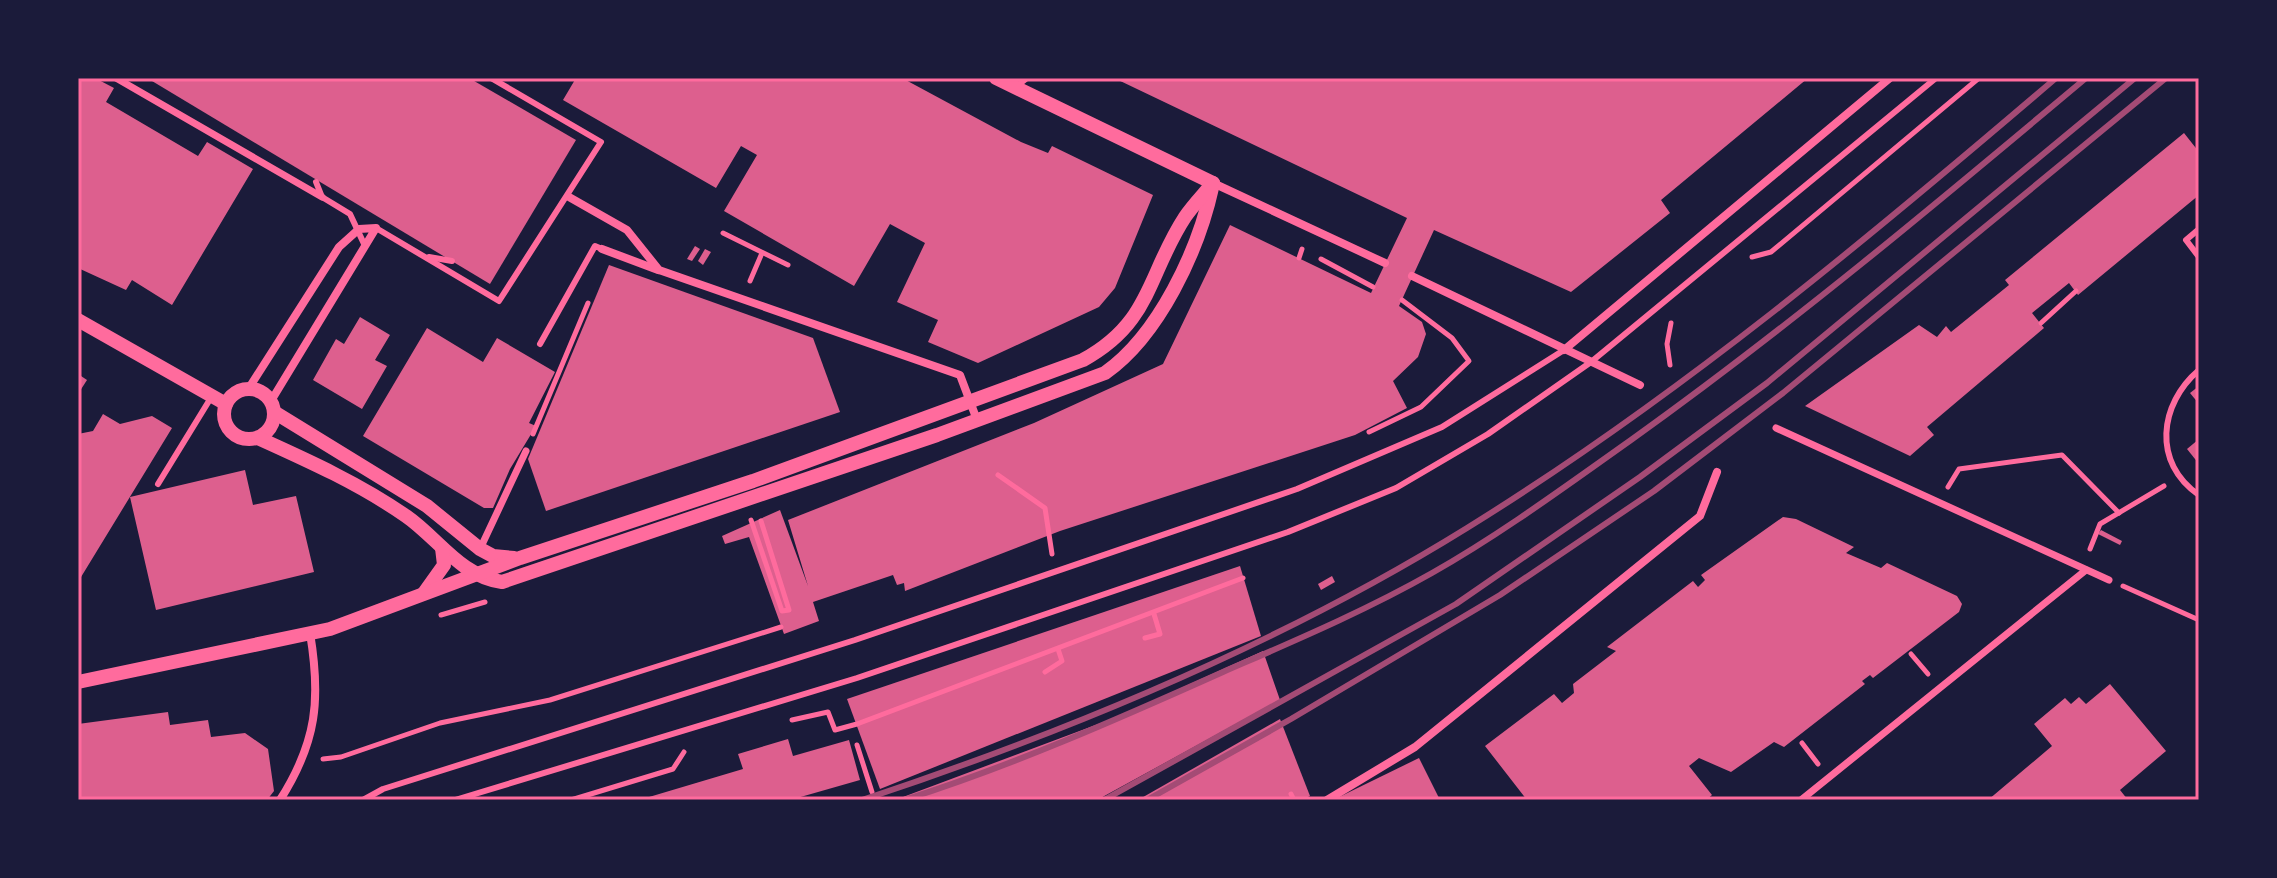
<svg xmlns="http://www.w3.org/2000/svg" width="2277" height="878" font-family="Commissioner,sans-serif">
<rect width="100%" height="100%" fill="#1b1b3a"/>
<g fill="#dd5f8e">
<polygon points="78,78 95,78 114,88 106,102 198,156 207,142 253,169 172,305 132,280 126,290 78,268"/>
<polygon points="147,78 469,78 576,140 490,284"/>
<polygon points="576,78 902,78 1021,142 1048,153 1052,146 1153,195 1115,288 1099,307 978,363 928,342 938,320 897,302 925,243 890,224 854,286 724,211 757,155 741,146 716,188 563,100"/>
<polygon points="1114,78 1808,78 1661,200 1670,213 1571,292 1434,230 1399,306 1422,322 1426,334 1418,357 1393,381 1407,408 1355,435 1060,531 905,591 904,583 897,585 893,575 813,602 819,621 784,634 749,537 725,544 722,536 780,510 808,586 788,520 1034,423 1163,364 1230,225 1371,293 1407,218"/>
<polygon points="2184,133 2199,152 2199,195 2078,295 2069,283 2032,313 2044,328 1927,427 1934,435 1910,456 1805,406 1919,325 1937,337 1946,326 1951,332 2009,285 2005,280"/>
<polygon points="695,246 700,249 692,261 687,259"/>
<polygon points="705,249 711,252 703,265 698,261"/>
<polygon points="609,265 813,338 840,412 546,511 528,459"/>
<polygon points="360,317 390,335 375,360 387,366 362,409 313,380 336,339 344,344"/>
<polygon points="427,328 483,362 497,338 555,372 529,423 536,426 510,469 493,508 484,508 363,436"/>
<polygon points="78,374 87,380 78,394"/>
<polygon points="2199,386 2199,404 2190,393"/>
<polygon points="103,414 120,424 152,416 172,428 78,582 78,434 93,431"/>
<polygon points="2199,439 2199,464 2187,449"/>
<polygon points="245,470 253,505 296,496 314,572 156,610 130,497"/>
<polygon points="1783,517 1796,519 1854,547 1846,553 1881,568 1887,563 1957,596 1962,604 1959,612 1873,678 1870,675 1862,681 1865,684 1784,747 1774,742 1731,772 1699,758 1689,766 1712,795 1706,800 1527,800 1485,746 1554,694 1562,703 1574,693 1573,684 1616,651 1607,647 1693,581 1698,587 1705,580 1701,575"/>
<polygon points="2101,530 2122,541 2120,545 2098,534"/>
<polygon points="1240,566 1261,636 880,789 847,699"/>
<polygon points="1332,576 1335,582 1321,590 1318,584"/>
<polygon points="1263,651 1280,700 1097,800 895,800 1117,717"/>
<polygon points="2110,684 2166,751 2120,790 2128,800 1988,800 2052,746 2034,724 2065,698 2071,704 2079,697 2086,704"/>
<polygon points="168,712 170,725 208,720 211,737 245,733 268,749 274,791 267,800 78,800 78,724"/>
<polygon points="1280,719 1310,796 1302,800 1138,800"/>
<polygon points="788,739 793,756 849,740 860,780 790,800 639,800 743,769 738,754"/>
<polygon points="1419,758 1440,800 1333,800"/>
</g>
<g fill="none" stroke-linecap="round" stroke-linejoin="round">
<g stroke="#ff6b9d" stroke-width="5">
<polyline points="723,233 788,265"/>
<polyline points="1752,257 1771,252 1979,78"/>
<polyline points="1299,258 1302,249"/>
<polyline points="1321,259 1373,287"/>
<polyline points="750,281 762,253"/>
<polyline points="2041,323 2076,291"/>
<polyline points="1670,365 1667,344 1671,323"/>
<polyline points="1369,432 1421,407 1469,361 1452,338 1402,300"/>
<polyline points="533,434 588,303"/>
<polyline points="998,475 1045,508 1052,554"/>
<polyline points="1948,487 1959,469 2062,455 2119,513"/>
<polyline points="751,520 782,611 789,610 761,521"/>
<polyline points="2090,549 2100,524 2164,486"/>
<polyline points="2123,586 2199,620"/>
<polyline points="441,615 485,602"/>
<polyline points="1145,638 1160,634 1154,614"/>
<polyline points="1911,654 1928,674"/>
<polyline points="1045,672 1062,661 1058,649"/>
<polyline points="792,720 828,712 835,730 857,724 1243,578"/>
<polyline points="1802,743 1818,764"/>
<polyline points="857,745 872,792"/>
<polyline points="323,759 341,757 440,723 550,700 781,627"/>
<polyline points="1291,794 1294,800"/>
<polyline points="571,800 673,769 684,752"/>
</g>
<g stroke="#ff6b9d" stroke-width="6">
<polyline points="1017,86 1027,78"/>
<polyline points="316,182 322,197 350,214 365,246"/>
<polyline points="376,228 499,301 601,142 491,78"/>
<polyline points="2199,229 2186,240 2199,257"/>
<polyline points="429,257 452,261"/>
<polyline points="540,344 595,246 602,249"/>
<path d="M 2199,370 C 2159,404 2152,463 2199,495"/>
<polyline points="158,484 212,396"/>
<polyline points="363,800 383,789 855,640 1297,489 1442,427 1564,350"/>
<polyline points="455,800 857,678 1288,532 1396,488 1488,434 1591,362 1936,78"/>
</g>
<g stroke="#ff6b9d" stroke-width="7">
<polyline points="116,78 322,197"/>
<polyline points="1776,428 2109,580"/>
<polyline points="480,549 526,451"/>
<polyline points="1801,800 2086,570"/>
</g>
<g stroke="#ff6b9d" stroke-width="8">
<polyline points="1213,183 1385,263"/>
<polyline points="569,197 627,230 659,270 960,375 977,420"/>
<polyline points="602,249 658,270"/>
<polyline points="1412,276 1640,385"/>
<polyline points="1564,350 1890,78"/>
<polyline points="249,388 339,247 359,229 376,228 271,401"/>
<path d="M 280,800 C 317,742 321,699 310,633"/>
<polyline points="1327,800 1415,747 1700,516 1717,472"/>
</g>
<g stroke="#ff6b9d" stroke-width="14">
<polyline points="996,78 1213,183"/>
<polyline points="78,320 226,404"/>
<circle cx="249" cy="414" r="25"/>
<polyline points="274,412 427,506 480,549 493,556 514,558"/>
<path d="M 258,438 C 309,461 360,484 406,516 C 438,538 460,576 502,582 L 937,435 L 1105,373 C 1159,335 1198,251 1212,188"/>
<polyline points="424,593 444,565 442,548"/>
<path d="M 78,682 L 330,629 L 520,558 L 753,481 L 1083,360 C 1152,322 1147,275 1185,217 C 1193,205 1204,194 1213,183"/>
</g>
<g stroke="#a44b75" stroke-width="6">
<path d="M 862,800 C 1070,731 1280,644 1467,528 C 1677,398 1869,238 2056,78"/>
<path d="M 904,800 C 1014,765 1118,719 1223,672 C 1294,641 1365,611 1432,573 C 1501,534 1566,486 1631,440 C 1789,327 1937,203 2086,78"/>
<polyline points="1104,800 1456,604 1640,477 1767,383 2135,78"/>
<polyline points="1147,800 1291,719 1500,595 1654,491 1783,393 2166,78"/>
</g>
</g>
<rect width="2277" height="878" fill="none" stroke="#1b1b3a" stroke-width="160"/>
<rect x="80" y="80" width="2117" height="718" fill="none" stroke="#ff6b9d" stroke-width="3"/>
</svg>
